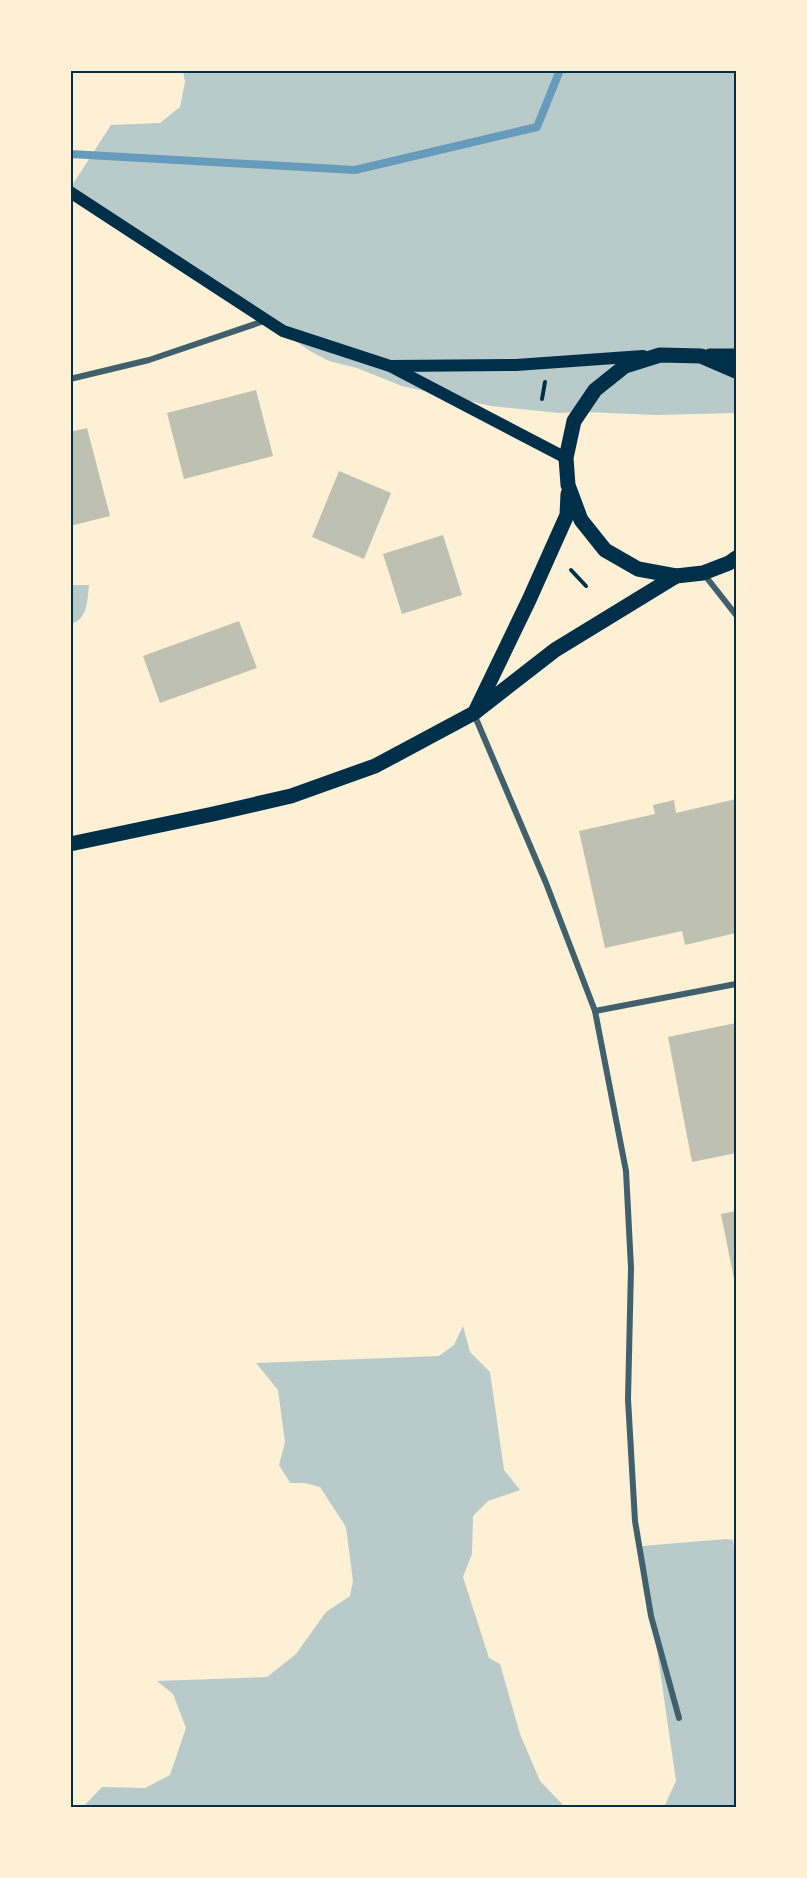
<svg xmlns="http://www.w3.org/2000/svg" width="807" height="1878" font-family="Cabin,sans-serif">
<rect width="100%" height="100%" fill="#fdf0d5"/>
<g fill="#b9caca">
<polygon points="183,71 736,71 736,413 656,415 585,412 559,413 491,406 402,386 357,368 329,361 310,351 71,187 111,125 160,123 180,107 185,82"/>
<path d="M 71,585 L 89,585 C 87,601 88,619 71,624 Z"/>
<polygon points="463,1326 470,1352 490,1372 504,1470 520,1490 488,1501 473,1516 472,1554 463,1577 489,1658 500,1664 520,1734 540,1781 565,1807 83,1807 102,1787 145,1788 170,1775 186,1728 173,1694 157,1681 267,1677 296,1654 326,1612 350,1596 353,1581 346,1527 320,1487 305,1483 290,1483 279,1465 285,1442 278,1390 256,1363 439,1356 454,1345"/>
<polygon points="726,1539 733,1540 736,1559 736,1807 664,1807 676,1781 642,1546"/>
</g>
<g fill="none" stroke-linecap="round" stroke-linejoin="round">
<polyline stroke="#669bbc" stroke-width="8" points="70,154 355,170 537,127 560,70"/>
</g>
<g fill="#bec0b2">
<polygon points="256,390 273,456 184,479 167,413"/>
<polygon points="87,428 110,516 70,526 70,432"/>
<polygon points="339,471 391,493 364,559 312,537"/>
<polygon points="443,535 462,595 402,614 383,554"/>
<polygon points="239,621 257,668 160,703 143,656"/>
<polygon points="736,799 736,933 685,945 682,931 605,948 579,831 655,814 653,805 674,800 676,813"/>
<polygon points="736,1023 736,1153 692,1162 668,1037"/>
<polygon points="736,1211 736,1278 734,1279 721,1214"/>
</g>
<g fill="none" stroke-linecap="round" stroke-linejoin="round">
<g stroke="#003049" stroke-width="4">
<polyline points="542,399 545,382"/>
<polyline points="571,570 586,586"/>
</g>
<g stroke="#3f606c" stroke-width="6">
<polyline points="70,379 149,360 267,320"/>
<polyline points="703,573 736,615"/>
<polyline points="474,714 546,883 595,1011 626,1171 631,1268 628,1399 635,1521 651,1616 679,1718"/>
<polyline points="595,1011 736,984"/>
</g>
<g stroke="#003049" stroke-width="12">
<polyline points="70,192 283,331 390,366 566,458"/>
<polyline points="391,366 516,365 643,356"/>
</g>
<g stroke="#003049" stroke-width="15">
<polyline points="710,356 736,356"/>
<polyline points="736,371 701,356 660,355 625,366 595,390 574,421 566,458 568,485 581,520 605,550 638,569 676,576 703,573 729,563 736,558"/>
<polyline points="476,710 529,600 567,515 568,494"/>
<polyline points="70,844 213,814 291,796 375,766 474,713 555,650 676,576"/>
</g>
</g>
<rect width="807" height="1878" fill="none" stroke="#fdf0d5" stroke-width="144"/>
<rect x="72" y="72" width="663" height="1734" fill="none" stroke="#003049" stroke-width="2"/>
</svg>
